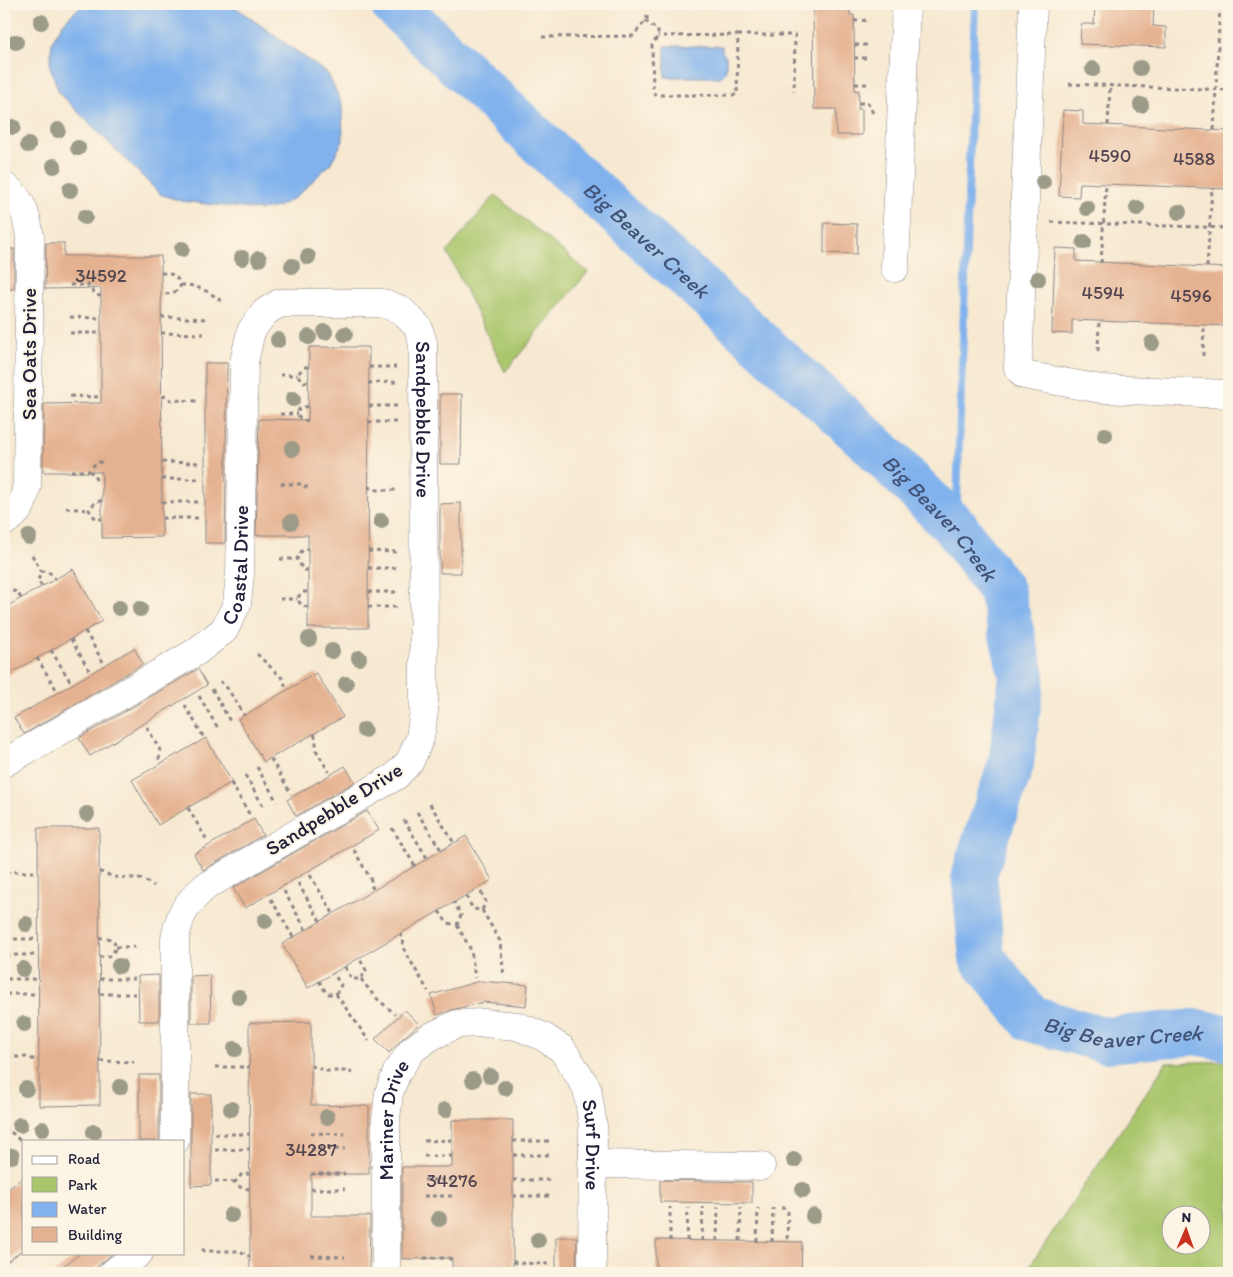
<svg xmlns="http://www.w3.org/2000/svg" width="1233" height="1277" font-family="Itim,sans-serif">
<rect width="100%" height="100%" fill="#fcf5e5"/>
<filter id="ink" filterUnits="userSpaceOnUse"><feTurbulence type="fractalNoise" baseFrequency=".02" numOctaves="2"/><feDisplacementMap in="SourceGraphic" scale="10" xChannelSelector="R" yChannelSelector="G"/><feConvolveMatrix kernelMatrix="1 2 1 2 8 2 1 2 1" color-interpolation-filters="sRGB"/></filter>
<filter id="wash" filterUnits="userSpaceOnUse"><feTurbulence type="fractalNoise" baseFrequency=".0096" numOctaves="4" result="noise"/><feDisplacementMap in="SourceGraphic" scale="20" xChannelSelector="R" yChannelSelector="G"/><feGaussianBlur stdDeviation="1.12" result="paint"/><feColorMatrix in="noise" values="0 0 0 0 0 0 0 0 0 0 0 0 0 0 0 0 0 1.4 0 .05"/><feComposite in="paint" operator="in"/></filter>
<g filter="url(#wash)">
<rect width="100%" height="100%" fill="#f7e9d1"/>
<g fill="#aac66c" stroke="#667454" fill-rule="evenodd">
<polygon points="495,195 588,272 505,372 447,252"/>
<path d="M 1229,1061 L 1229,1273 L 1025,1273 L 1166,1063 ZM 1170,1214 L 1200,1214 L 1200,1244 L 1170,1244 Z"/>
</g>
<g fill="#81b2ed" stroke="#526a94">
<polygon points="83,4 231,4 328,74 342,104 343,141 330,164 296,197 277,207 260,210 181,201 160,194 59,93 50,66 52,41 64,22"/>
<polygon points="665,46 722,46 722,52 726,56 726,71 721,77 665,77"/>
</g>
<g fill="none" stroke-linecap="round" stroke-linejoin="round">
<polyline stroke="#81b2ed" stroke-width="8" points="956,528 975,4"/>
<path stroke="#81b2ed" stroke-width="46" id="s1" d="M 393,4 L 552,154 L 873,445 L 956,528 L 1001,590 L 1022,676 L 1011,764 L 974,874 L 982,958 L 1031,1019 L 1106,1040 L 1196,1032 L 1229,1038"/>
</g>
<g id="blocks">
<g fill="#e5b291">
<polygon points="813,4 850,4 850,15 854,15 855,91 859,90 858,109 862,109 862,135 836,135 836,109 814,109"/>
<polygon points="1095,4 1154,4 1153,26 1166,27 1166,47 1080,44 1081,24 1094,24"/>
<polygon points="1063,110 1083,111 1083,124 1229,131 1229,189 1080,183 1079,197 1059,196"/>
<polygon points="824,223 857,224 857,254 824,253"/>
<polygon points="46,243 64,243 64,256 161,256 162,537 102,538 102,472 43,472 44,404 101,403 101,288 45,289"/>
<polygon points="1055,248 1076,249 1076,261 1229,268 1229,326 1072,320 1072,334 1052,333"/>
<rect x="4" y="249" width="10" height="40"/>
<polygon points="309,347 369,347 368,628 308,628 308,535 256,535 259,419 308,420"/>
<polygon points="205,363 227,363 225,543 205,543"/>
<polygon points="440,394 462,394 461,464 440,464"/>
<polygon points="461,503 461,573 440,573 440,504"/>
<polygon points="73,569 102,621 4,677 4,608"/>
<polygon points="134,648 143,664 24,734 14,718"/>
<polygon points="198,669 207,685 90,756 79,738"/>
<polygon points="316,673 343,717 264,762 238,719"/>
<polygon points="206,738 232,782 158,825 132,780"/>
<polygon points="345,766 355,782 296,816 287,800"/>
<polygon points="367,811 379,830 245,908 233,888"/>
<polygon points="254,819 263,835 203,870 194,854"/>
<polygon points="38,828 99,828 100,1105 39,1106"/>
<polygon points="466,836 492,880 308,988 282,944"/>
<polygon points="159,975 159,1021 139,1021 138,976"/>
<polygon points="210,975 211,1023 191,1023 191,976"/>
<polygon points="480,981 528,985 526,1006 484,1002 451,1010 437,1015 431,995"/>
<polygon points="405,1010 419,1024 403,1038 389,1053 375,1039"/>
<polygon points="311,1022 311,1105 369,1106 369,1174 311,1174 311,1216 370,1216 369,1273 250,1273 249,1023"/>
<rect x="139" y="1075" width="20" height="66"/>
<polygon points="191,1094 211,1094 211,1185 191,1186"/>
<polygon points="452,1120 513,1120 513,1273 452,1273 452,1258 402,1259 402,1167 452,1167"/>
<polygon points="24,1177 24,1249 4,1264 4,1192"/>
<polygon points="660,1180 752,1182 752,1203 660,1202"/>
<polygon points="556,1237 577,1237 576,1273 556,1273"/>
<polygon points="656,1240 802,1242 801,1273 656,1273"/>
<polygon points="81,1253 113,1253 90,1273 54,1273"/>
</g>
</g>
</g>
<g filter="url(#ink)">
<use href="#blocks" fill-opacity="0" stroke="#8c8686" stroke-width="1"/>
<g fill="none" stroke-linecap="round" stroke-linejoin="round">
<g stroke="#8c8686" stroke-width="29">
<g id="minor">
<polyline points="1033,4 1018,368 1024,375 1101,389 1229,394"/>
<path d="M 4,186 C 22,198 27,216 30,237 L 27,485 C 23,504 21,512 4,522"/>
<polyline points="895,268 906,4"/>
<path id="s2" d="M 4,763 L 196,652 L 224,630 L 237,604 L 240,574 L 244,362 L 251,331 L 265,312 L 280,303 L 382,303 L 401,310 L 418,327 L 423,343 L 424,711 L 420,738 L 410,761 L 396,776 L 206,886 C 186,904 180,912 175,939 L 175,1141"/>
<polyline points="592,1164 761,1166"/>
<polyline points="113,1273 139,1253"/>
<path id="s3" d="M 386,1273 L 386,1119 L 389,1093 L 397,1072 L 412,1050 L 430,1037 L 457,1024 L 484,1023 L 517,1026 L 542,1036 L 562,1049 L 587,1088 L 593,1126 L 592,1273"/>
</g>
</g>
<g stroke="#8c8686" stroke-width="3" stroke-dasharray="4 4" stroke-linecap="butt">
<polyline points="1195,4 1229,5"/>
<polyline points="645,21 658,30 658,36 652,45 653,90 655,95 737,95 738,35 658,36"/>
<polyline points="854,21 870,20"/>
<polyline points="738,35 795,35 794,91"/>
<polyline points="542,37 633,36 647,19 647,13"/>
<polyline points="855,45 869,45"/>
<polyline points="854,58 868,58"/>
<polyline points="855,84 867,84"/>
<polyline points="1069,84 1229,90"/>
<polyline points="859,103 868,103 874,115"/>
<polyline points="1108,125 1110,86"/>
<polyline points="1214,130 1220,4"/>
<polyline points="1051,222 1229,228"/>
<polyline points="1101,263 1106,184"/>
<polyline points="1207,267 1212,188"/>
<path d="M 161,273 C 172,273 176,275 181,285 C 176,293 171,294 161,294"/>
<polyline points="70,285 88,285"/>
<path d="M 181,285 C 196,284 210,292 221,301"/>
<polyline points="101,296 96,295 88,285 95,275 101,275"/>
<polyline points="70,317 101,318"/>
<polyline points="161,317 209,319"/>
<polyline points="70,333 101,333"/>
<polyline points="161,333 204,334"/>
<polyline points="1098,351 1099,321"/>
<polyline points="1203,356 1204,325"/>
<polyline points="308,367 304,367 297,375 304,382 309,382"/>
<polyline points="369,367 396,367"/>
<polyline points="280,375 297,375"/>
<polyline points="368,383 396,382"/>
<polyline points="70,396 101,397"/>
<polyline points="162,397 166,396 171,400 199,401"/>
<polyline points="369,406 397,406"/>
<polyline points="280,414 297,414"/>
<polyline points="308,421 300,418 297,414 299,409 308,406"/>
<polyline points="368,422 397,422"/>
<polyline points="102,462 96,462 90,471 96,479 102,479"/>
<polyline points="162,462 199,463"/>
<polyline points="71,471 90,471"/>
<polyline points="162,479 199,479"/>
<polyline points="281,484 301,484 305,487 308,487"/>
<polyline points="368,487 377,490 397,490"/>
<polyline points="102,501 96,501 89,510 96,519 102,519"/>
<polyline points="162,502 200,502"/>
<polyline points="66,508 89,510"/>
<polyline points="162,518 200,518"/>
<polyline points="368,551 399,552"/>
<polyline points="32,555 41,571"/>
<polyline points="280,559 297,559"/>
<polyline points="368,568 399,568"/>
<polyline points="308,570 303,570 297,559 299,554 303,550 308,549"/>
<path d="M 42,586 L 38,581 L 41,571 C 49,571 51,573 55,579"/>
<polyline points="307,592 302,592 297,599 302,606 308,607"/>
<polyline points="368,592 399,592"/>
<polyline points="280,599 297,599"/>
<polyline points="8,606 4,599 7,589 17,592 21,598"/>
<polyline points="368,607 397,607"/>
<polyline points="85,631 103,662"/>
<polyline points="71,639 89,670"/>
<polyline points="51,650 70,681"/>
<polyline points="257,654 283,679 287,690"/>
<polyline points="37,658 56,689"/>
<polyline points="220,681 228,689 244,715"/>
<polyline points="212,689 231,723"/>
<polyline points="199,696 219,730"/>
<polyline points="185,705 204,738"/>
<polyline points="147,727 160,750 159,759 162,763"/>
<polyline points="314,734 316,739 316,750 329,772"/>
<polyline points="271,759 291,794"/>
<polyline points="257,767 277,802"/>
<polyline points="245,775 265,809"/>
<polyline points="231,783 251,817"/>
<polyline points="430,804 454,843"/>
<polyline points="188,808 208,842"/>
<polyline points="417,812 441,850"/>
<polyline points="404,820 427,858"/>
<polyline points="392,828 415,866"/>
<polyline points="354,850 371,880 371,885 374,890"/>
<polyline points="6,872 38,872"/>
<path d="M 99,872 C 105,872 109,876 115,877 C 133,879 137,875 154,886"/>
<polyline points="310,875 333,913"/>
<polyline points="298,883 320,921"/>
<polyline points="284,891 306,930"/>
<polyline points="466,896 473,909 482,910 486,902 479,888"/>
<polyline points="271,899 293,937"/>
<polyline points="482,910 500,941 504,977"/>
<polyline points="439,911 447,923 457,925 461,915 454,902"/>
<polyline points="457,925 471,950 475,978"/>
<polyline points="400,934 404,940 402,946 428,991"/>
<polyline points="6,939 38,939"/>
<polyline points="116,947 135,947"/>
<polyline points="6,955 38,955"/>
<path d="M 99,957 L 108,957 L 113,953 L 116,947 C 113,938 108,937 99,938"/>
<polyline points="345,967 352,979 361,979 366,970 359,958"/>
<polyline points="7,979 38,979"/>
<polyline points="99,979 135,979"/>
<polyline points="361,979 374,996 395,1014"/>
<polyline points="319,981 327,994 336,994 341,985 333,973"/>
<polyline points="6,994 38,994"/>
<polyline points="100,994 135,994"/>
<polyline points="336,994 369,1041"/>
<polyline points="7,1057 30,1057 35,1061 38,1061"/>
<polyline points="100,1061 134,1062"/>
<polyline points="215,1067 250,1067"/>
<polyline points="311,1067 315,1066 324,1071 348,1071 352,1073"/>
<polyline points="4,1128 15,1135 24,1146"/>
<polyline points="311,1133 345,1134"/>
<polyline points="215,1134 250,1134"/>
<polyline points="424,1141 452,1140"/>
<polyline points="513,1141 553,1141"/>
<polyline points="311,1149 345,1149"/>
<polyline points="215,1150 250,1149"/>
<polyline points="513,1155 553,1155"/>
<polyline points="424,1156 452,1156"/>
<path d="M 250,1174 L 242,1174 L 235,1182 C 238,1188 243,1188 250,1189"/>
<polyline points="311,1174 345,1174"/>
<polyline points="424,1180 452,1180"/>
<polyline points="513,1180 552,1180"/>
<polyline points="215,1181 235,1182"/>
<polyline points="311,1189 345,1189"/>
<polyline points="424,1196 452,1196"/>
<polyline points="513,1196 552,1196"/>
<polyline points="781,1208 785,1208 788,1212 787,1242"/>
<polyline points="670,1241 670,1207"/>
<polyline points="687,1241 688,1207"/>
<polyline points="702,1241 703,1207"/>
<polyline points="717,1241 718,1207"/>
<polyline points="740,1241 741,1207"/>
<polyline points="757,1242 758,1208"/>
<polyline points="772,1242 773,1208"/>
<polyline points="202,1249 205,1251 241,1251 246,1256 250,1256"/>
<polyline points="311,1256 345,1257"/>
<polyline points="424,1258 449,1258 452,1261"/>
<polyline points="513,1261 516,1263 551,1264"/>
</g>
<use href="#minor" stroke="#fff" stroke-width="28"/>
</g>
<g fill="#9c9b88">
<circle cx="41" cy="22" r="8"/>
<circle cx="16" cy="42" r="8"/>
<circle cx="1140" cy="68" r="8"/>
<circle cx="1093" cy="69" r="8"/>
<circle cx="1141" cy="105" r="8"/>
<circle cx="13" cy="127" r="8"/>
<circle cx="58" cy="130" r="8"/>
<circle cx="28" cy="145" r="8"/>
<circle cx="78" cy="148" r="8"/>
<circle cx="54" cy="166" r="8"/>
<circle cx="1043" cy="182" r="8"/>
<circle cx="70" cy="190" r="8"/>
<circle cx="1087" cy="208" r="8"/>
<circle cx="1137" cy="208" r="8"/>
<circle cx="1179" cy="212" r="8"/>
<circle cx="85" cy="217" r="8"/>
<circle cx="1084" cy="242" r="8"/>
<circle cx="182" cy="249" r="8"/>
<circle cx="308" cy="257" r="8"/>
<circle cx="242" cy="258" r="8"/>
<circle cx="259" cy="259" r="8"/>
<circle cx="292" cy="266" r="8"/>
<circle cx="1038" cy="279" r="8"/>
<circle cx="325" cy="332" r="8"/>
<circle cx="345" cy="334" r="8"/>
<circle cx="309" cy="337" r="8"/>
<circle cx="278" cy="340" r="8"/>
<circle cx="1152" cy="343" r="8"/>
<circle cx="293" cy="399" r="8"/>
<circle cx="1105" cy="435" r="8"/>
<circle cx="292" cy="449" r="8"/>
<circle cx="381" cy="521" r="8"/>
<circle cx="291" cy="522" r="8"/>
<circle cx="29" cy="537" r="8"/>
<circle cx="119" cy="608" r="8"/>
<circle cx="140" cy="609" r="8"/>
<circle cx="309" cy="639" r="8"/>
<circle cx="332" cy="651" r="8"/>
<circle cx="359" cy="658" r="8"/>
<circle cx="346" cy="684" r="8"/>
<circle cx="364" cy="730" r="8"/>
<circle cx="87" cy="814" r="8"/>
<circle cx="265" cy="921" r="8"/>
<circle cx="26" cy="924" r="8"/>
<circle cx="119" cy="966" r="8"/>
<circle cx="23" cy="969" r="8"/>
<circle cx="239" cy="997" r="8"/>
<circle cx="24" cy="1024" r="8"/>
<circle cx="235" cy="1049" r="8"/>
<circle cx="490" cy="1076" r="8"/>
<circle cx="473" cy="1080" r="8"/>
<circle cx="120" cy="1087" r="8"/>
<circle cx="505" cy="1088" r="8"/>
<circle cx="26" cy="1089" r="8"/>
<circle cx="231" cy="1109" r="8"/>
<circle cx="445" cy="1110" r="8"/>
<circle cx="327" cy="1117" r="8"/>
<circle cx="20" cy="1125" r="8"/>
<circle cx="42" cy="1129" r="8"/>
<circle cx="94" cy="1132" r="8"/>
<circle cx="12" cy="1156" r="8"/>
<circle cx="794" cy="1160" r="8"/>
<circle cx="803" cy="1190" r="8"/>
<circle cx="231" cy="1215" r="8"/>
<circle cx="813" cy="1216" r="8"/>
<circle cx="439" cy="1219" r="8"/>
<circle cx="538" cy="1240" r="8"/>
</g>
</g>
<g text-anchor="middle" stroke-width="4" stroke-linejoin="round" paint-order="stroke">
<g font-size="19" fill="#534650">
<text x="1110" y="162">4590</text>
<text x="1194" y="165">4588</text>
<text x="101" y="282">34592</text>
<text x="1103" y="299">4594</text>
<text x="1191" y="302">4596</text>
<text x="311" y="1156">34287</text>
<text x="452" y="1187">34276</text>
</g>
<g font-size="21" fill="#22223b" stroke="#fcf5e5">
<text transform="translate(29 354) rotate(-90)" y="7">Sea Oats Drive</text>
<text dy="7" stroke="none"><textPath href="#s2" startOffset="841">Sandpebble Drive</textPath></text>
<text dy="7" stroke="none"><textPath href="#s2" startOffset="325">Coastal Drive</textPath></text>
<text transform="translate(334 809) rotate(-32)" y="7">Sandpebble Drive</text>
<text dy="7" stroke="none"><textPath href="#s3" startOffset="154">Mariner Drive</textPath></text>
<text dy="7" stroke="none"><textPath href="#s3" startOffset="496">Surf Drive</textPath></text>
</g>
<g font-size="22" font-style="italic" fill="#435479" stroke="#fcf5e5">
<text dy="8" stroke="none"><textPath href="#s1" startOffset="346">Big Beaver Creek</textPath></text>
<text dy="8" stroke="none"><textPath href="#s1" startOffset="751">Big Beaver Creek</textPath></text>
<text dy="8" stroke="none"><textPath href="#s1" startOffset="1396">Big Beaver Creek</textPath></text>
</g>
</g>
<rect width="1233" height="1277" fill="none" stroke="#fcf5e5" stroke-width="20"/>
<rect x="22" y="1140" width="162" height="115" fill="#fcf5e5" stroke="#a5a1a1"/>
<rect x="32" y="1156" width="25" height="8" fill="#ffffff" stroke="#a5a1a1"/>
<text x="68" y="1164" font-size="15" fill="#22223b">Road</text>
<rect x="32" y="1177" width="25" height="15" fill="#aac66c" stroke="#a5a1a1"/>
<text x="68" y="1190" font-size="15" fill="#22223b">Park</text>
<rect x="32" y="1202" width="25" height="15" fill="#81b2ed" stroke="#a5a1a1"/>
<text x="68" y="1214" font-size="15" fill="#22223b">Water</text>
<rect x="32" y="1227" width="25" height="15" fill="#e5b291" stroke="#a5a1a1"/>
<text x="68" y="1240" font-size="15" fill="#22223b">Building</text>
<g transform="translate(1186 1230) rotate(2)"><circle r="24" fill="#fcf5e5" stroke="#a5a1a1"/>
<path d="M0-4L9 19L0 12L-9 19Z" fill="#c8321e"/>
<text y="-8" font-size="14" font-weight="bold" text-anchor="middle" fill="#22223b">N</text>
</g>
</svg>
